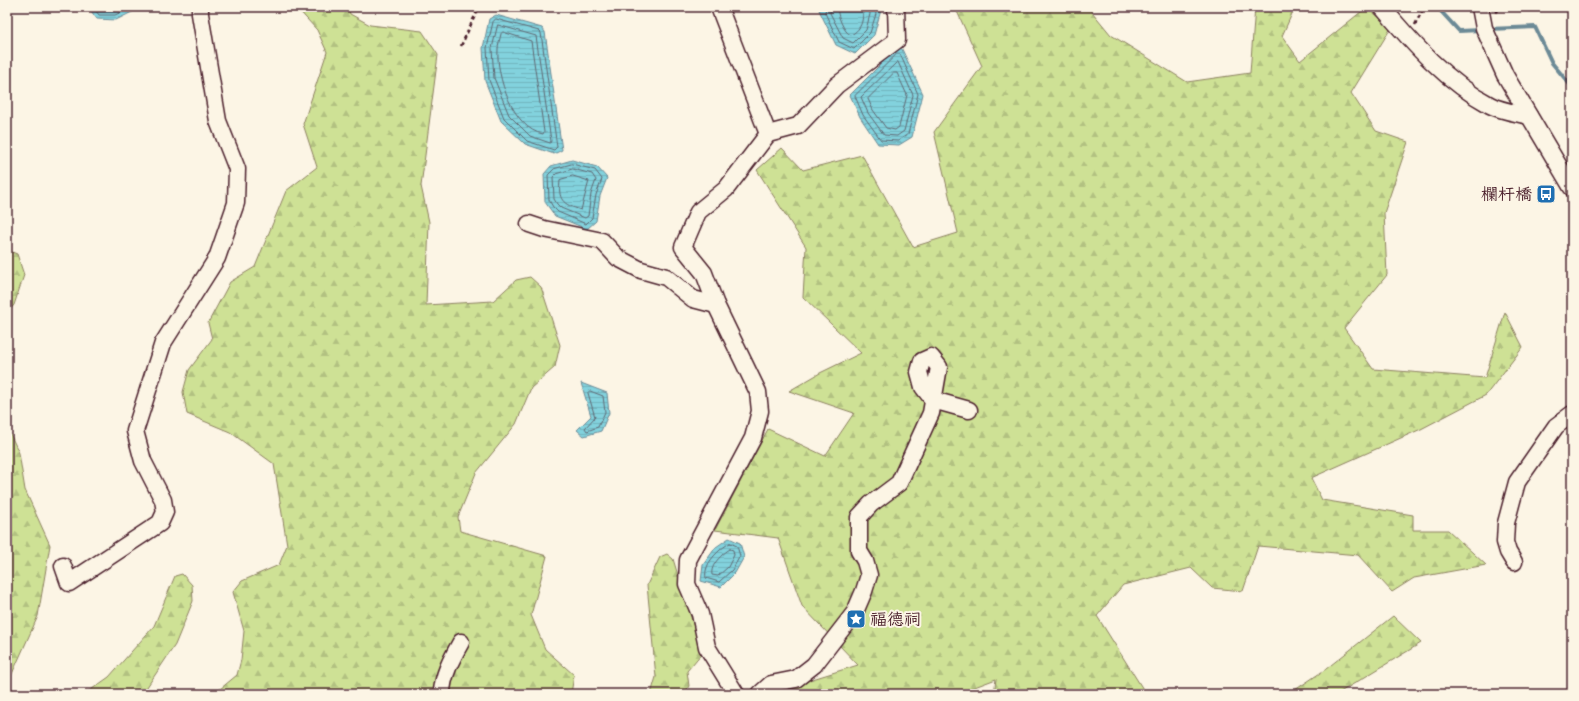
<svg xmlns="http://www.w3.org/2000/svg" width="1579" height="701" font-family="Caveat,'LXGW WenKai TC',sans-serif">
<defs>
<pattern id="forest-firs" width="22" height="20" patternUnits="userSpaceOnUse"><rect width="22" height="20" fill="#cee195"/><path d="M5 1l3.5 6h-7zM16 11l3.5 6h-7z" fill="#b2c181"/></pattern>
<pattern id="water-rules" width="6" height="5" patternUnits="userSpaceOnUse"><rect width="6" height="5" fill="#82d2dd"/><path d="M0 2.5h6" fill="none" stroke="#72b4be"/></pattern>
</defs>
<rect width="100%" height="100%" fill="#fcf5e5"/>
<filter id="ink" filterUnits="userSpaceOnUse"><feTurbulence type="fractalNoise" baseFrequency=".025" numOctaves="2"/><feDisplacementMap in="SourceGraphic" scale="8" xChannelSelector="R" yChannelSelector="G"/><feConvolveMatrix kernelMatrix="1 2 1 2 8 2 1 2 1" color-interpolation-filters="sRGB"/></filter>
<g filter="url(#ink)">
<g fill="url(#forest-firs)" stroke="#8c8060">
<polygon points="296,7 348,7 350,14 370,25 422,31 438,55 421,186 429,222 426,305 493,301 516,280 530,277 541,287 560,345 555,367 531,388 516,424 476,473 458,517 460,531 547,556 531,615 545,649 574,675 571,694 214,694 237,675 241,660 244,631 233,592 242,581 279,565 287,545 274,464 230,432 187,414 183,392 189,370 212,339 208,323 230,282 255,267 286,191 317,167 303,124 327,52 317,30"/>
<polygon points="955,7 1088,7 1111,35 1187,82 1250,73 1255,7 1295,7 1282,36 1300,61 1367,7 1391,28 1351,93 1376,131 1408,142 1384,213 1387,275 1344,328 1373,369 1485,378 1505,312 1523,347 1486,395 1421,429 1311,478 1322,500 1413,515 1413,530 1448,530 1486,565 1414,578 1392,592 1358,555 1258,546 1243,591 1212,588 1191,568 1123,585 1097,616 1146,694 994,694 996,679 956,694 764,694 858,665 802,606 778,538 715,530 768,429 825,456 854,413 789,391 820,373 861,353 803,297 806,247 757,170 782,148 803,170 862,155 913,247 958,233 934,132 982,66"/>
<polygon points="7,250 17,254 24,275 14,305 7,313"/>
<polygon points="7,427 19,453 25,490 50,545 38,616 7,685"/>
<polygon points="667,554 673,559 702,653 687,671 689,686 684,694 651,694 656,677 647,585 660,557"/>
<polygon points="182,574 192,585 193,601 175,645 145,690 144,694 85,694 109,677 154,626 175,576"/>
<polygon points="1393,616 1421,643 1337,694 1289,694 1326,669"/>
</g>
<g fill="url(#water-rules)" stroke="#6c8a96">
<polygon points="88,7 142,7 116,20 97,19"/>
<polygon points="825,7 875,7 881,10 874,35 855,54 836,45 819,10"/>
<polygon points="496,15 542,28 545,32 562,150 554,154 525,144 501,121 485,81 483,48 489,19"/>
<polygon points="900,45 923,94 912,137 899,145 878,144 860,117 850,95"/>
<polygon points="572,160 597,167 607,178 600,196 596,221 587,229 555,216 545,202 544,174 551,166"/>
<polygon points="581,383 607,393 609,413 601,431 584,436 577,430 591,416"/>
<polygon points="729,538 740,543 744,557 735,573 721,587 701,581 703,565 716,547"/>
</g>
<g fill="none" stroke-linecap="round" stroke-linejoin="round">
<g stroke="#606772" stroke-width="1">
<polyline points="93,7 99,15 115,15 133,7"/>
<polyline points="826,7 825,13 839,42 854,49 870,33 876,14 874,7"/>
<polyline points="831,7 830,13 843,38 853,43 866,30 870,14 869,7"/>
<path d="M 837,7 C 837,15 844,33 851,35 C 863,28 863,19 863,7"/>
<polygon points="496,19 539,31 541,33 557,147 554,150 527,141 504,118 489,80 487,48 493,22"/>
<polygon points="498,25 536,36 551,141 550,143 530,136 509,115 494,78 492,49"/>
<path d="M 503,32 L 531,41 L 544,132 L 543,134 C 513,129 496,76 498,49 C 498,44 500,39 501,34 Z"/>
<polygon points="897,54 900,54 918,94 908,134 898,141 881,140 863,115 855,96"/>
<polygon points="898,62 913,95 904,131 897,136 884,135 868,113 861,97 896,63"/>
<polygon points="894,73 897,73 907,95 899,127 895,130 886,128 873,110 868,99"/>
<polygon points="572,164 595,170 602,179 596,195 592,218 586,224 558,212 553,207 549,200 548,175 554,169"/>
<polygon points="573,169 592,174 596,180 591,194 588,216 585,218 561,208 557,204 554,199 553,177 556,174"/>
<path d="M 573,176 L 589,181 L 581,210 C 562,204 558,200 560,180 Z"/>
<polygon points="590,391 603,396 605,412 598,427 587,431 585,428 595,417 588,393"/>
<path d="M 730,543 L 737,546 L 740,556 L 732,570 L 719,582 L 706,578 C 703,564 719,549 730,543 Z"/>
<path d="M 730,549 L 733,550 L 734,555 L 728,567 L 718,576 L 712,575 C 710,565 722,554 730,549 Z"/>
</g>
<g stroke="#6c8a96" stroke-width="4">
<polyline points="1437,7 1459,31 1480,30"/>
<polyline points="1489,29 1535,27 1552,63 1572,87"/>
</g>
<g stroke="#4a1f2b" stroke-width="19">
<g id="minor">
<polyline points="719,7 768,134"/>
<path d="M 1382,7 C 1413,44 1447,82 1490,105 C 1501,111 1517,113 1529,116"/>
<polyline points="1480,7 1484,28 1505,75 1572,188"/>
<polyline points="529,224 544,229 602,241 618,258 641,270 666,277 693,299 716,305"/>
<polyline points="1514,562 1508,552 1505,542 1506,523 1517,482 1556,426 1572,414"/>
<polyline points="63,566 69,583 160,523 165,512 163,500 143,461 135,431 163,343 217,258 236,203 237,169 218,121 200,14 200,7"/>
<path d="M 442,694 C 442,676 452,658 461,642"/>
<polyline points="736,694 707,647 700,614 687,584 688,560 753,438 760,411 758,392 716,305 704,273 683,247 698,212 726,189 768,134 798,126 837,85 897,40 896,7"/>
<polyline points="760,694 771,684 796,679 814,665 855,612 864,591 869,575 865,561 859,551 859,517 871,504 899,483 931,413 939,367 931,357 922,361 919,372 923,387 933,400 969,410"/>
</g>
</g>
<g stroke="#4a1f2b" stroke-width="2.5" stroke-dasharray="4 3" stroke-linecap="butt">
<polyline points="1495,12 1504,7"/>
<polyline points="1415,25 1424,7"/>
<polyline points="461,46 479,7"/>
</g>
<use href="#minor" stroke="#fcf5e5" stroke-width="16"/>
</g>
</g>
<defs>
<g id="bus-square" transform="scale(1)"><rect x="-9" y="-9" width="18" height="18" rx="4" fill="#1f6fb2" stroke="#fcf5e5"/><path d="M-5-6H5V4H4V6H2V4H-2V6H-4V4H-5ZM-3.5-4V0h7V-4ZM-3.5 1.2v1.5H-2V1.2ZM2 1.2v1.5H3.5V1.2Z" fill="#fff"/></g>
<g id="sight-square" transform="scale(1)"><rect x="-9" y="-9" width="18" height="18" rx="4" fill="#1f6fb2" stroke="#fcf5e5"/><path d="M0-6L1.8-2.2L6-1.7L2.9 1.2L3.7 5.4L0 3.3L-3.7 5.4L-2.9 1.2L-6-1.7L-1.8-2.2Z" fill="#fff"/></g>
</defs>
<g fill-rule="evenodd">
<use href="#bus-square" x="1546" y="194"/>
<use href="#sight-square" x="856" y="619"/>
</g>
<g text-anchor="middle" stroke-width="4" stroke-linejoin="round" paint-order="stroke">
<g font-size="17" fill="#4a1f2b" stroke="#fcf5e5" text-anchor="end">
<text x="1532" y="200">欄杆橋</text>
<text x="870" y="625" text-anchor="start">福德祠</text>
</g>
</g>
<rect width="1579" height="701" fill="none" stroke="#fcf5e5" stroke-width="24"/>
<rect x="12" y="12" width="1555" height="677" fill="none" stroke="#4a1f2b" stroke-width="1.5" filter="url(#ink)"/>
</svg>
